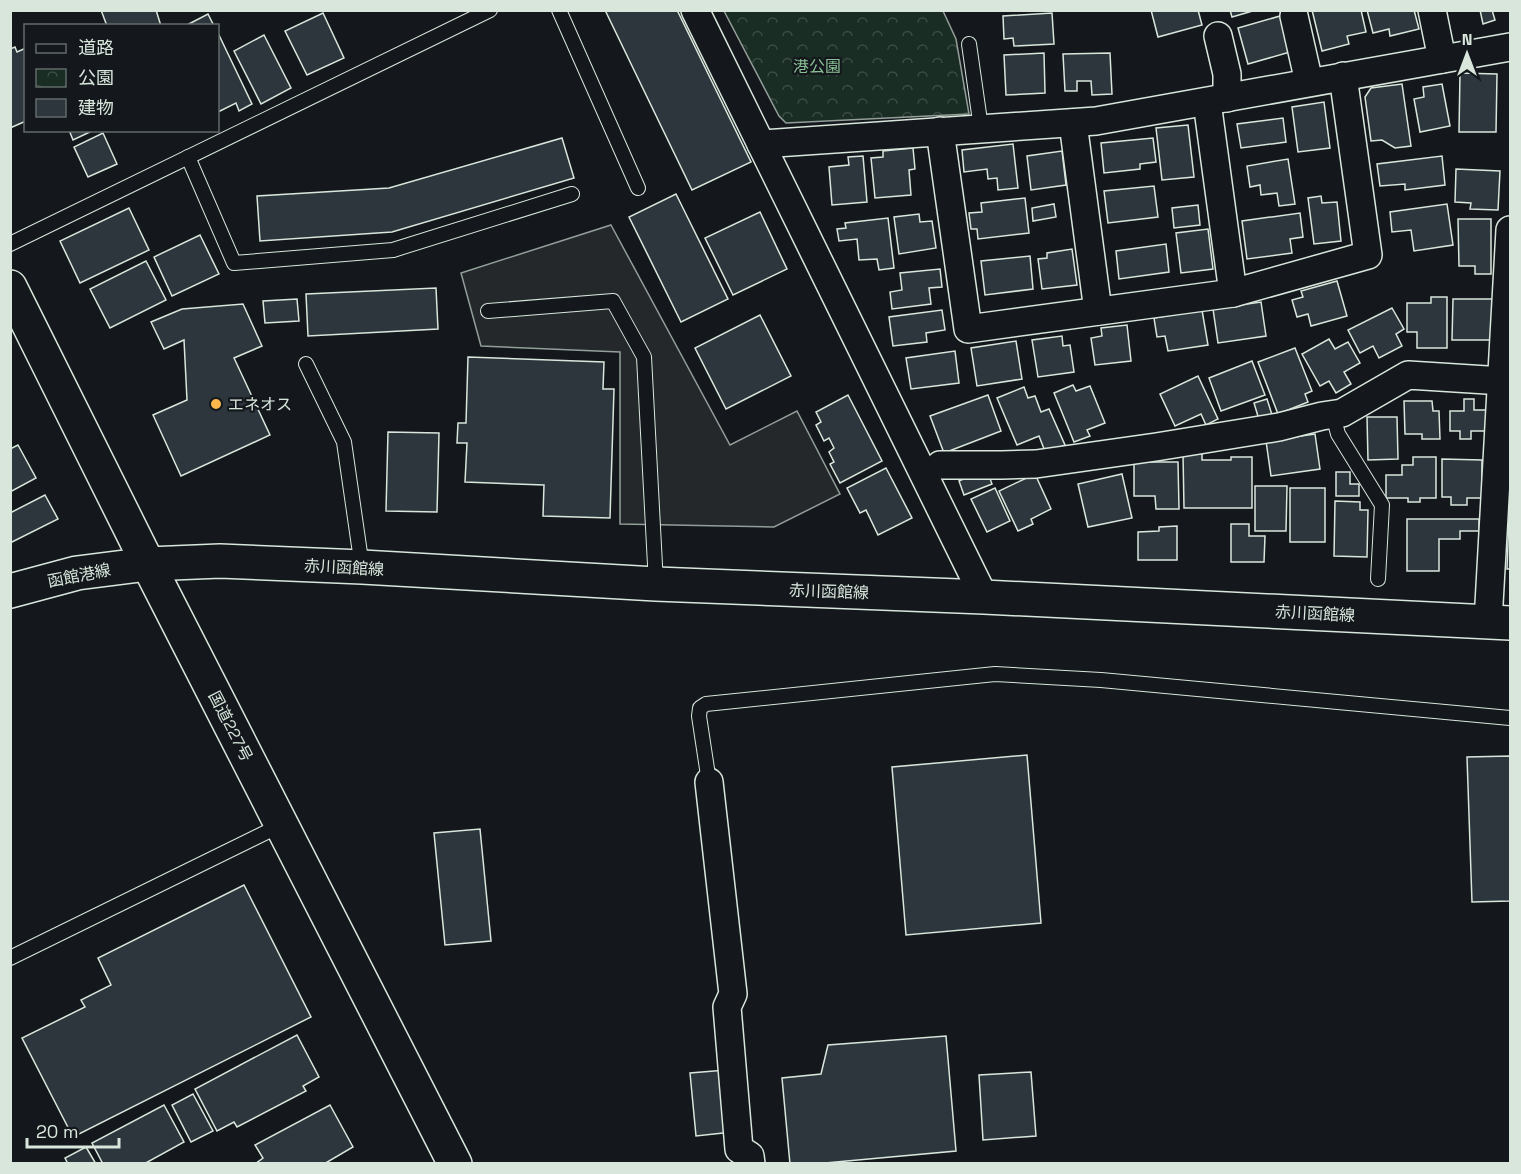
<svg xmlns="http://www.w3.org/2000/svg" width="1521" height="1174" font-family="'Space Grotesk','Noto Sans JP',sans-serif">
<defs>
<pattern id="park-crowns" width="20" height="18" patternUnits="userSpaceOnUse" patternTransform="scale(1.5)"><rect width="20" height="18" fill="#1a2d24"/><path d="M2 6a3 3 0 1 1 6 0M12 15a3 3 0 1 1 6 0" fill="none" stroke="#3b4b43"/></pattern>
</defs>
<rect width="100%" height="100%" fill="#14181c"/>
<polygon fill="url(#park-crowns)" stroke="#939e99" stroke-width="1.5" points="724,11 943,11 956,39 969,114 786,123 779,116"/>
<polygon fill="#24282b" stroke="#939e99" stroke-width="1.5" points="611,225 730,445 797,411 840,494 774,527 620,524 620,352 481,346 461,273"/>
<g fill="#2c363c" stroke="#d8e6dc" stroke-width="1.5">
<polygon points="101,10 156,10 161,26 107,26"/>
<polygon points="605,10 677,10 751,162 692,190"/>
<polygon points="1151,10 1198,10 1202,25 1158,37"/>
<polygon points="1230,10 1256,10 1232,17"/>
<polygon points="1312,10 1361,10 1366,32 1347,36 1349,44 1322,51"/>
<polygon points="1367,10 1414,10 1419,29 1390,36 1389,29 1373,33"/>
<polygon points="1480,10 1492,10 1495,20 1483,24"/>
<polygon points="323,13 344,58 307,75 285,31"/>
<polygon points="1052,13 1054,44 1014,46 1013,38 1004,39 1003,16"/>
<polygon points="208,14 214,26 185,26"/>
<polygon points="1280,16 1290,52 1248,64 1238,28"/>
<polygon points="218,33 252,104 239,111 236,103 218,112"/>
<polygon points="264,35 291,88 261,104 234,51"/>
<polygon points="15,47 17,52 26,48 26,121 10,128 10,49"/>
<polygon points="1044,53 1045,93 1006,95 1004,55"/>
<polygon points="1110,53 1112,94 1092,95 1091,81 1077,81 1077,91 1065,91 1063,54"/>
<polygon points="1460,73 1497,74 1496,132 1459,132"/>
<polygon points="1402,84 1411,146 1395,148 1382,140 1371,141 1365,97 1371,88"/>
<polygon points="1442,84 1450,126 1420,132 1414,99 1424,97 1423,87"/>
<polygon points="1324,102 1330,148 1298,152 1292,107"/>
<polygon points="1283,118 1286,142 1241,148 1237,124"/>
<polygon points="1188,125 1194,177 1162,180 1156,128"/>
<polygon points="69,130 94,130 73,140"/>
<polygon points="103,133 117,164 88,177 74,147"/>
<polygon points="562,138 574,178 392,232 260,241 257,196 389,188"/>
<polygon points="1153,138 1156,162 1140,164 1140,169 1104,173 1101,143"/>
<polygon points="1013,144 1018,188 998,190 997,178 988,179 987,169 964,172 962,150"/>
<polygon points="913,148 915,169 909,170 911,195 875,198 871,158 883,157 883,151"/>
<polygon points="1062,151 1066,185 1031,190 1027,156"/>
<polygon points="863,156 867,202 832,205 829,167 849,165 848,157"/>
<polygon points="1442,156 1445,185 1405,190 1405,184 1380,186 1377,164"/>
<polygon points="1288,159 1295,204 1279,206 1277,193 1261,195 1260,185 1250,187 1247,166"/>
<polygon points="1456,169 1500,171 1498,210 1470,209 1471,203 1455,202"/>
<polygon points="1154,186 1158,217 1108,223 1104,191"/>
<polygon points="676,194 728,299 681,322 629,217"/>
<polygon points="1321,196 1322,203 1337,202 1341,241 1314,244 1308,198"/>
<polygon points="1025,198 1029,233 978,239 977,229 971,229 969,213 982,212 981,203"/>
<polygon points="1054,204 1056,217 1033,221 1032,208"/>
<polygon points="1447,204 1453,245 1414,251 1411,230 1392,232 1390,212"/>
<polygon points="1198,205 1200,225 1174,228 1172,208"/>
<polygon points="129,208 149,250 80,283 60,241"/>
<polygon points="760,212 787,269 733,295 705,238"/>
<polygon points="1300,213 1303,237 1290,239 1292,253 1247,259 1242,221"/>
<polygon points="919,214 920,222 932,221 936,248 899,254 894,217"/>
<polygon points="888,218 894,268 879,270 877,259 859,260 857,239 839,241 837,229 846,228 845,223"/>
<polygon points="1458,219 1491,219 1491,274 1475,274 1475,266 1459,266"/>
<polygon points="1208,229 1213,269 1181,273 1176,233"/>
<polygon points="200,235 219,274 172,296 154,257"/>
<polygon points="1166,244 1169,272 1119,279 1116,251"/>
<polygon points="1072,249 1077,285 1042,289 1038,259 1047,258 1047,253"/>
<polygon points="1030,256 1033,289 985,295 981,261"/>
<polygon points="146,261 166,300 110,328 90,289"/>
<polygon points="940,269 942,287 929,288 931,304 892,309 890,292 902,290 900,273"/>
<polygon points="1337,281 1347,316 1311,326 1308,314 1297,317 1292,300 1303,297 1301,291"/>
<polygon points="436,288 438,329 308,336 306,294"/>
<polygon points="1431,297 1447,297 1447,348 1417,348 1417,332 1407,332 1407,303 1431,303"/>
<polygon points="297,299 299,321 265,323 263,301"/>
<polygon points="1453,299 1496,299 1495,340 1452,340"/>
<polygon points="1261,302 1266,336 1218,343 1213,309"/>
<polygon points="243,304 262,346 234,358 270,435 181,476 153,415 187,400 184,340 164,349 151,322 182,309"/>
<polygon points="1392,308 1404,329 1396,334 1402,346 1379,358 1373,346 1360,353 1348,330"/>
<polygon points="942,310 945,330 926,333 927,342 893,346 889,317"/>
<polygon points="1202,310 1208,345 1168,351 1165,336 1157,337 1154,318"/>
<polygon points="760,315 791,376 726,409 695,348"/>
<polygon points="1127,325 1131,361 1095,365 1091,338 1102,336 1101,328"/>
<polygon points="1062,336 1063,346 1070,345 1074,372 1038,377 1032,340"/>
<polygon points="1329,339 1335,349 1348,342 1360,363 1344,372 1351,384 1336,393 1329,381 1320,386 1302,354"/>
<polygon points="1016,341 1022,379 977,386 971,348"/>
<polygon points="1295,348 1312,391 1305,394 1308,402 1278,414 1258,362"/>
<polygon points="955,351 959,383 911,389 906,358"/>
<polygon points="468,357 604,362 603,389 614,389 610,518 543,516 544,485 465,482 467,443 457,443 458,423 466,423"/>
<polygon points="1252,361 1265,395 1221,411 1209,378"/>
<polygon points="1198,376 1218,419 1206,425 1201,414 1175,426 1160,394"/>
<polygon points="1073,385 1076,391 1090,386 1105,423 1087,430 1090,436 1074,442 1054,393"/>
<polygon points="1024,387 1028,398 1035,396 1041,412 1049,409 1065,445 1046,454 1039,436 1017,445 997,398"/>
<polygon points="848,395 882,461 840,483 830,464 834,462 829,452 834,448 829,438 824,441 816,425 821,422 816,412"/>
<polygon points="988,395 1001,431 944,453 930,416"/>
<polygon points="1267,399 1273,418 1260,423 1254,403"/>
<polygon points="1464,399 1474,399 1474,410 1486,410 1486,431 1471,431 1471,439 1460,439 1460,431 1450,431 1450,411 1464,411"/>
<polygon points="1404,401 1432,401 1433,411 1439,411 1440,439 1422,439 1422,434 1405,434"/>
<polygon points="1367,417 1397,417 1398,459 1368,460"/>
<polygon points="388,432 439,433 437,512 386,511"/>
<polygon points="1315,434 1320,469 1271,476 1266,441"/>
<polygon points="18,445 36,478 10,492 10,449"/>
<polygon points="1183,454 1202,454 1202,460 1231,460 1231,457 1252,457 1252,508 1184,508"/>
<polygon points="1413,457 1436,457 1436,498 1420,498 1420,502 1408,502 1408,498 1386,498 1386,475 1402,475 1402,465 1413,465"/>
<polygon points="1442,459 1482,460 1482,498 1467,498 1467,505 1451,505 1451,497 1442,497"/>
<polygon points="1134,462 1178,462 1179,509 1156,509 1155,496 1134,496"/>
<polygon points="886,468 912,518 878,535 866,510 860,513 847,488"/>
<polygon points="1336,472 1350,472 1350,484 1359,484 1359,496 1336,496"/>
<polygon points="1035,474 1051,509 1031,519 1033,524 1018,531 999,491"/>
<polygon points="1122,474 1132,518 1088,527 1078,484"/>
<polygon points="972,475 989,476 992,484 964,495 959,481"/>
<polygon points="1255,486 1287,486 1286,531 1255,531"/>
<polygon points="995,488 1010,521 987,532 971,499"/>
<rect x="1290" y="488" width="35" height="54"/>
<polygon points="1510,491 1510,569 1507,569"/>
<polygon points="45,495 58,519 10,543 10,513"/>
<polygon points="1335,501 1360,502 1360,510 1368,510 1367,557 1334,556"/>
<polygon points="1407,519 1479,519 1479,531 1460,531 1460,539 1439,539 1439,571 1407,571"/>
<polygon points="1231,524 1249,524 1249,536 1265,536 1264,562 1231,562"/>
<polygon points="1177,526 1177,560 1138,560 1138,532 1159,531 1159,527"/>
<polygon points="1027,755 1041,923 906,935 892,767"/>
<polygon points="1510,756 1510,901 1472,902 1467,757"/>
<polygon points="480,829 491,941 445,945 434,833"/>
<polygon points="244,885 311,1017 73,1137 22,1038 85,1007 81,1000 111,985 98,958"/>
<polygon points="297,1035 319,1077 303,1086 306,1091 237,1127 234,1122 217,1131 195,1089"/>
<polygon points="946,1036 956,1151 814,1164 790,1164 782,1078 821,1074 828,1045"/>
<polygon points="726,1070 732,1132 696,1136 690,1073"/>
<polygon points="1031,1072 1036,1136 983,1140 979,1075"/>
<polygon points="193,1094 213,1131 191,1142 172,1105"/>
<polygon points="164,1105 184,1142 144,1164 103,1164 92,1143"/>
<polygon points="330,1105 353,1147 324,1164 255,1164 263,1158 255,1145"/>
<polygon points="86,1147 96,1164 68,1164 65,1158"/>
</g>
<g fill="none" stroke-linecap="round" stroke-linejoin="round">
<g stroke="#d8e6dc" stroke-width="16">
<g id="lane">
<polyline points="559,10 638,188"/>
<polyline points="969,44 981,128"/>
<polyline points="188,157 234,263 393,250 572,194"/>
<polyline points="10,244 490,10"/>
<polyline points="488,311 613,301 644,357 656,584"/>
<polyline points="306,364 344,442 362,567"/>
<polyline points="1333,415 1338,434 1382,505 1378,579"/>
<polyline points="709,782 699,716 700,708 706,704 995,674 1101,680 1510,718"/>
<polyline points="10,958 281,825"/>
</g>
</g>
<g stroke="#d8e6dc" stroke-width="30">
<g id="street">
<polyline points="695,10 984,597"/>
<polyline points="1432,10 1442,59"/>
<polyline points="1294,16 1309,82"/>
<polyline points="1218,36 1227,74 1227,98"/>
<polyline points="1207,102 1233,293"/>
<polyline points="1073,123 1098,311"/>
<polyline points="940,131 968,329 1233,293 1368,255 1343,76"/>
<polyline points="761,144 1096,121 1510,47"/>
<polyline points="940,465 1002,465 1036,464 1156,447 1279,427 1322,416 1342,413 1408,375 1503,381"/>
<polyline points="1488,622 1510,230"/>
<polyline points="709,782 733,994 727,1007 739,1149 750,1156 751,1164"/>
</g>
</g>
<g stroke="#d8e6dc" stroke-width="36">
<polyline id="secondary" points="10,591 77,573 148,564 220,561 362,567 656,584 984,597 1510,623"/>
</g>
<g stroke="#d8e6dc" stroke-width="36">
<polyline id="highway" points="10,287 148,564 455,1164"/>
</g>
<use href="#lane" stroke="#14181c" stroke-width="14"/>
<use href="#street" stroke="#14181c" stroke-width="27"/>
<use href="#secondary" stroke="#14181c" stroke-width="33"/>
<use href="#highway" stroke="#14181c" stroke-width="33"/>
</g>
<circle fill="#ffb74d" stroke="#14181c" stroke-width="2" cx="216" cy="404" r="6"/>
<g text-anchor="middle" stroke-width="4.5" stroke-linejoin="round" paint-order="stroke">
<g font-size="16" fill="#8ac095" stroke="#14181c">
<text x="817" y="72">港公園</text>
</g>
<g font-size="16" fill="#d8e6dc" stroke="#14181c" text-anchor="start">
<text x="228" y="410">エネオス</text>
</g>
<g font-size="16" fill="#d8e6dc" stroke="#14181c">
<text transform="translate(344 567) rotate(3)" y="6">赤川函館線</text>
<text transform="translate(79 575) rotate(-11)" y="6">函館港線</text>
<text transform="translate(829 591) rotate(2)" y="6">赤川函館線</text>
<text transform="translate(1315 613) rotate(3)" y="6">赤川函館線</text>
<text transform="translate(231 726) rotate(63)" y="6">国道227号</text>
</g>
</g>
<rect width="1521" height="1174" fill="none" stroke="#d8e6dc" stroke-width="24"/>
<rect x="24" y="24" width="195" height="108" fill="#14181c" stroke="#626a69" stroke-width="1.5"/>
<rect x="36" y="44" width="30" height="9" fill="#14181c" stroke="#626a69" stroke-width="1.5"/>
<text x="78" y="54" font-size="18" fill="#d8e6dc">道路</text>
<rect x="36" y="69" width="30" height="18" fill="url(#park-crowns)" stroke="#626a69" stroke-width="1.5"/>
<text x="78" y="84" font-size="18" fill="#d8e6dc">公園</text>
<rect x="36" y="99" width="30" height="18" fill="#2c363c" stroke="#626a69" stroke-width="1.5"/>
<text x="78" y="114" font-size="18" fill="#d8e6dc">建物</text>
<g transform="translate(1467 54)" stroke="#14181c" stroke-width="4.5" paint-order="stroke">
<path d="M0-4.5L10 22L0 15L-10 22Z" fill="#d8e6dc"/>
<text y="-9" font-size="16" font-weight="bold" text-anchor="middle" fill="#d8e6dc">N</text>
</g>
<path d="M27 1138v9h92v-9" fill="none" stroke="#d8e6dc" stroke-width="3"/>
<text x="36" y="1138" font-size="18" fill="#d8e6dc" stroke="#14181c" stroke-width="4.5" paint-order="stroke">20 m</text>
</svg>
